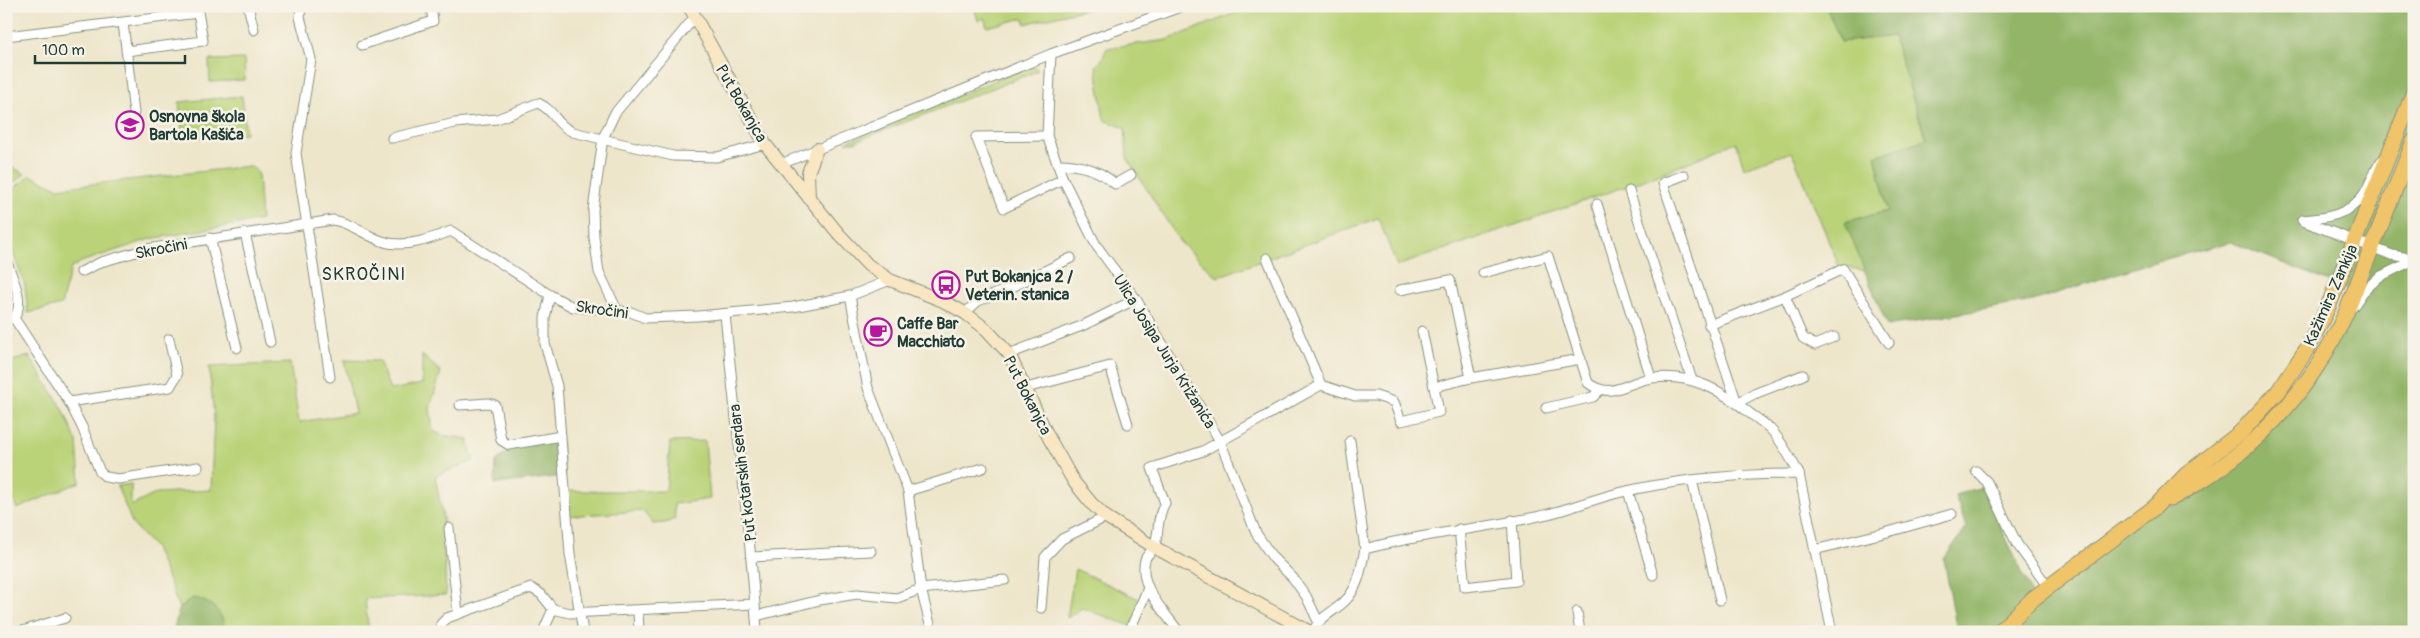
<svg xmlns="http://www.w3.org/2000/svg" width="2420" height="638" font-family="Pangolin,sans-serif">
<rect width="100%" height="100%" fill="#f7f3e8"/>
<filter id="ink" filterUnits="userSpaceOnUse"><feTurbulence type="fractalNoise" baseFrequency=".02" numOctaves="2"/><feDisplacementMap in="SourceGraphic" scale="10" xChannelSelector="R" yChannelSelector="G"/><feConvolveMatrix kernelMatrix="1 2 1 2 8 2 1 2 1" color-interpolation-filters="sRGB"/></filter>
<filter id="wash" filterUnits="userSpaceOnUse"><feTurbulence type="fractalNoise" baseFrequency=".0096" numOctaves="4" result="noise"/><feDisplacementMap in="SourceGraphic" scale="20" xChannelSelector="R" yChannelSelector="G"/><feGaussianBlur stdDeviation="1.12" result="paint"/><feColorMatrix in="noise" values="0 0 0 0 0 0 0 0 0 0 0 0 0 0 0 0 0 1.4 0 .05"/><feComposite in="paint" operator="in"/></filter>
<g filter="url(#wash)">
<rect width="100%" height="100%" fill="#eee6ca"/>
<g fill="#bad378" stroke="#6c8856">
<polygon points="974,6 1097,6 1025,24 1024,18 987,27 984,18 978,21"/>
<polygon points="1253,6 1826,6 1841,42 1893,36 1926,140 1876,156 1888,211 1845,222 1866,271 1839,266 1792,152 1744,168 1736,142 1656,176 1397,266 1378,218 1217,277 1180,242 1127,158 1125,128 1104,120 1096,66 1101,61 1107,48 1167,40"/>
<polygon points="244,59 245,80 210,82 209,60"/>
<polygon points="1030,66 1037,68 1037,71 854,142 846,142"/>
<polygon points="242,96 246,133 183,139 179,102"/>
<polygon points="6,164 25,174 6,188"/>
<polygon points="250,166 258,172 261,220 150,239 81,262 71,268 61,305 28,313 25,286 6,233 6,195 30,175 58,188"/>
<path d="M 422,355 L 441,372 L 430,408 L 433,431 L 441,435 L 468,439 L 473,461 L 435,476 L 443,518 L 446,595 L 365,599 L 369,632 L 225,632 C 224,612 209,606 193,598 L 179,609 L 172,588 L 155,548 L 133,525 L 117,486 L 131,484 L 131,506 L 157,493 L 211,490 L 214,417 L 209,367 L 290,363 L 299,422 L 355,413 L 344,360 L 379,361 L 390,390 L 422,384 Z"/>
<polygon points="29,356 63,409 77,442 80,482 17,509 9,489 6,489 6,363"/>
<polygon points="705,441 710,499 674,504 675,519 665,523 653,524 643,511 566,516 565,491 666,491 670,442"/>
<polygon points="1075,569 1143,601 1131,626 1082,608 1067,618"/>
</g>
<g fill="#93b568" stroke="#59794e">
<polygon points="1826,6 2414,6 2414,632 1957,632 1944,559 1966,527 1955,495 1982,487 2034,598 2273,423 2354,292 2231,242 2143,265 2033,301 1887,326 1845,222 1888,211 1875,156 1926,139 1893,36 1841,42"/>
<polygon points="561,441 564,476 495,484 496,461 515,446"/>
<path d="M 193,598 C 211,601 224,612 225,632 L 173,632 L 179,609 Z"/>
</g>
</g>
<g filter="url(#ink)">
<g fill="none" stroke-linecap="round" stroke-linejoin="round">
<g stroke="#86927f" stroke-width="11">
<g id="street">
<polyline points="248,6 254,30"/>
<polyline points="301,6 300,17 311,59 296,153 330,377"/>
<polyline points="123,23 134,113"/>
<polyline points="6,36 198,13"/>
<polyline points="362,45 433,21 431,6"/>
<polyline points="126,51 203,41 197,6"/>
<polyline points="1051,54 1047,136 1063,179 1096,245 1136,299 1220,441 1256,533 1273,558 1293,578 1306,596 1318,621"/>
<polyline points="1047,136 976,137 1004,208 1063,179"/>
<path d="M 392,138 L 455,123 L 497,119 L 538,103 C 557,112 553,123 573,132 L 673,156 L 717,157 L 765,144"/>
<polyline points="781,164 1051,54 1183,6"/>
<path d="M 1057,164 C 1079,164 1099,169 1115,184 L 1131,175"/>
<polyline points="1684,175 1663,183 1737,403 1754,394 1803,375"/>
<polyline points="1629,191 1692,380"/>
<polyline points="1597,204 1651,378"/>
<path d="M 2302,220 C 2325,218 2349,216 2364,194 C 2371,183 2374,170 2382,160"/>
<polyline points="2303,221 2392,255 2414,259"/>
<polyline points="245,233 270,342"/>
<polyline points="210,238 237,348"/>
<path d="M 6,260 C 12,278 26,301 14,318 L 6,320"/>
<path d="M 81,272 L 101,262 L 147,249 L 333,220 C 352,223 364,235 382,241 C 403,249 431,239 451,231 L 550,295 L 573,307 L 631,312 L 645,318 L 698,316 L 793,307 L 850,296 L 890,280"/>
<path d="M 1483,273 L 1548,256 L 1588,383 C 1612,401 1627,381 1652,378 C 1692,373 1723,391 1752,415 C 1759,420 1767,425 1773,432 C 1784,445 1791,459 1799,474"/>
<polyline points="1400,290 1450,280 1471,378 1581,359"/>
<polyline points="550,295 545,318 545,344 557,386 570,554 583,632"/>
<polyline points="850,296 868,388 908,491 921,589 932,632"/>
<polyline points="1785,296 1843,269 1889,343"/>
<polyline points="2353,307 2363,292 2379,277 2414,260"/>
<polyline points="617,310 599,272 594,237 593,210 603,138 615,113 694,18"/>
<polyline points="965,313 978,301 1008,289 1071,258"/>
<path d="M 725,314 C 735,420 750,525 757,632"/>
<polyline points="14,318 69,402 82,427 100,472 106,477 118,479 198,467"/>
<polyline points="1709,325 1785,296 1803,338 1815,345 1834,337"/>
<polyline points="1422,331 1434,387"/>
<polyline points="1009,354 1084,325 1136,299"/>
<polyline points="1321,385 1355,396 1376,396 1394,402 1401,421 1439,412 1434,387 1471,378"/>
<polyline points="1026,388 1110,366 1128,424"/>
<polyline points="69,402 170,387 177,375 169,339"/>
<polyline points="460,405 488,403 495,405 501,440 509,445 561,436"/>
<polyline points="1546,408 1593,397 1599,391"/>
<polyline points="1350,441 1365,549"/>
<polyline points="1976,471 1987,482 2017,544 2048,587"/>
<polyline points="1692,480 1720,600"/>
<polyline points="908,491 983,468"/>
<polyline points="1628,491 1653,575"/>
<polyline points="449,528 458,614"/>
<polyline points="1459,529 1465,587 1516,581 1512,520"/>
<polyline points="1814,550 1888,532 1952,514"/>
<polyline points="752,557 871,551"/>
<polyline points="1041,608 1045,557 1062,539 1106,517"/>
<polyline points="638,611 639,632"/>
<polyline points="1577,612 1580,632"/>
<polyline points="756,616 820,600 857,594 897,598 921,589 1005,580"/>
<polyline points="19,632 65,618"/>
<polyline points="442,632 441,624 447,618 531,588 541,594 553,609 570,613 755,604"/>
<polyline points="543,632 553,609"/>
<polyline points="1129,632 1148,588"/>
<path d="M 1179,632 C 1165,612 1138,587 1145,560 C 1146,555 1152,552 1154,547 C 1160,533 1156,518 1165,503 L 1152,468 L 1203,451 L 1321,385 L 1267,258"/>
<path d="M 1313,632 C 1319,617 1332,613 1344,602 C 1359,588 1361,568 1365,549 C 1425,532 1488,529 1548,514 C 1572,508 1594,499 1618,493 C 1677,479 1738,474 1799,474 L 1832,632"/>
</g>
</g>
<g stroke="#86927f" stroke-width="14">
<g id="secondary">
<polyline points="689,6 765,144 838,233 868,265 890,280 943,301 965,313 986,329 1009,354 1049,438 1074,482 1092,504 1106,517 1154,547 1310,632"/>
<polyline points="809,198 808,173 817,149"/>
</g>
</g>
<g stroke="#86927f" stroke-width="17">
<g id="primary">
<path d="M 2170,499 C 2249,457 2309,395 2346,313 L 2414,141"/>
<polyline points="1999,632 2034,598 2155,507 2186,475 2240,433 2278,392 2309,346 2328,307 2414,92"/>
</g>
</g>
<use href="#street" stroke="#fff" stroke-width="9"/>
<use href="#secondary" stroke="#f9e7c3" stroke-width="12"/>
<use href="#primary" stroke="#f0c469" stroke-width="15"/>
</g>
</g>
<defs>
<g id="school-ring" transform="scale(1.4375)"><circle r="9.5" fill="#f7f3e8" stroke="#b5179e" stroke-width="1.5"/><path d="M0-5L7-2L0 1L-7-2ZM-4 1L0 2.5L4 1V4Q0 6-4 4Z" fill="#b5179e"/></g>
<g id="bus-ring" transform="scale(1.4375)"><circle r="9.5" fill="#f7f3e8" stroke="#b5179e" stroke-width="1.5"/><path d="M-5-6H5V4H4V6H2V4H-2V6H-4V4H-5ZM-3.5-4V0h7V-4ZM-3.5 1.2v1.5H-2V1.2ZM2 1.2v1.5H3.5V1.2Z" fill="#b5179e"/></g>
<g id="cafe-ring" transform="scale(1.4375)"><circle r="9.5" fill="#f7f3e8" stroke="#b5179e" stroke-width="1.5"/><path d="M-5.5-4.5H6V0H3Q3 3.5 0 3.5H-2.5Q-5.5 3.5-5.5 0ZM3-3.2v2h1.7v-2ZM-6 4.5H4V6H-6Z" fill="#b5179e"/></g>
</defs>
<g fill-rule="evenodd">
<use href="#school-ring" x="130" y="125"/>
<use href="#bus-ring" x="946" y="285"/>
<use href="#cafe-ring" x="878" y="332"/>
</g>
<g text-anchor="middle" stroke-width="5" stroke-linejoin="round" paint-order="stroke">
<g font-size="16" fill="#1f3d34" stroke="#f7f3e8">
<text transform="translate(742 103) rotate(60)" y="6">Put Bokanjca</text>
<text transform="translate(161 248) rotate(-11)" y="6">Skročini</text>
<text transform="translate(2330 295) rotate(-66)" y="6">Kažimira Zankija</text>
<text transform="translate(602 309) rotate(8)" y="6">Skročini</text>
<text transform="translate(1165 351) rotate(58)" y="6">Ulica Josipa Jurja Križanića</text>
<text transform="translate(1028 395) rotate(63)" y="6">Put Bokanjca</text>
<text transform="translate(742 473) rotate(-97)" y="6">Put kotarskih serdara</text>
</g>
<g font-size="16" font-weight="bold" fill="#1f3d34" stroke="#f7f3e8" text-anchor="start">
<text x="149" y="122">Osnovna škola<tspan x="149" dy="18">Bartola Kašića</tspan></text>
<text x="965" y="282">Put Bokanjca 2 /<tspan x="965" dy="18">Veterin. stanica</tspan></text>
<text x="897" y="329">Caffe Bar<tspan x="897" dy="18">Macchiato</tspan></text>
</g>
<g font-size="18" letter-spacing="1" fill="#1f3d34" stroke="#f7f3e8">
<text x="364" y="280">SKROČINI</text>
</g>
</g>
<rect width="2420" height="638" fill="none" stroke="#f7f3e8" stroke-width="25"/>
<path d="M35 55v8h150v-8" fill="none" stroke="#1f3d34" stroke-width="2.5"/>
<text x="42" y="55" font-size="15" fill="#1f3d34" stroke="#f7f3e8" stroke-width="4" paint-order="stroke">100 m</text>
</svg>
